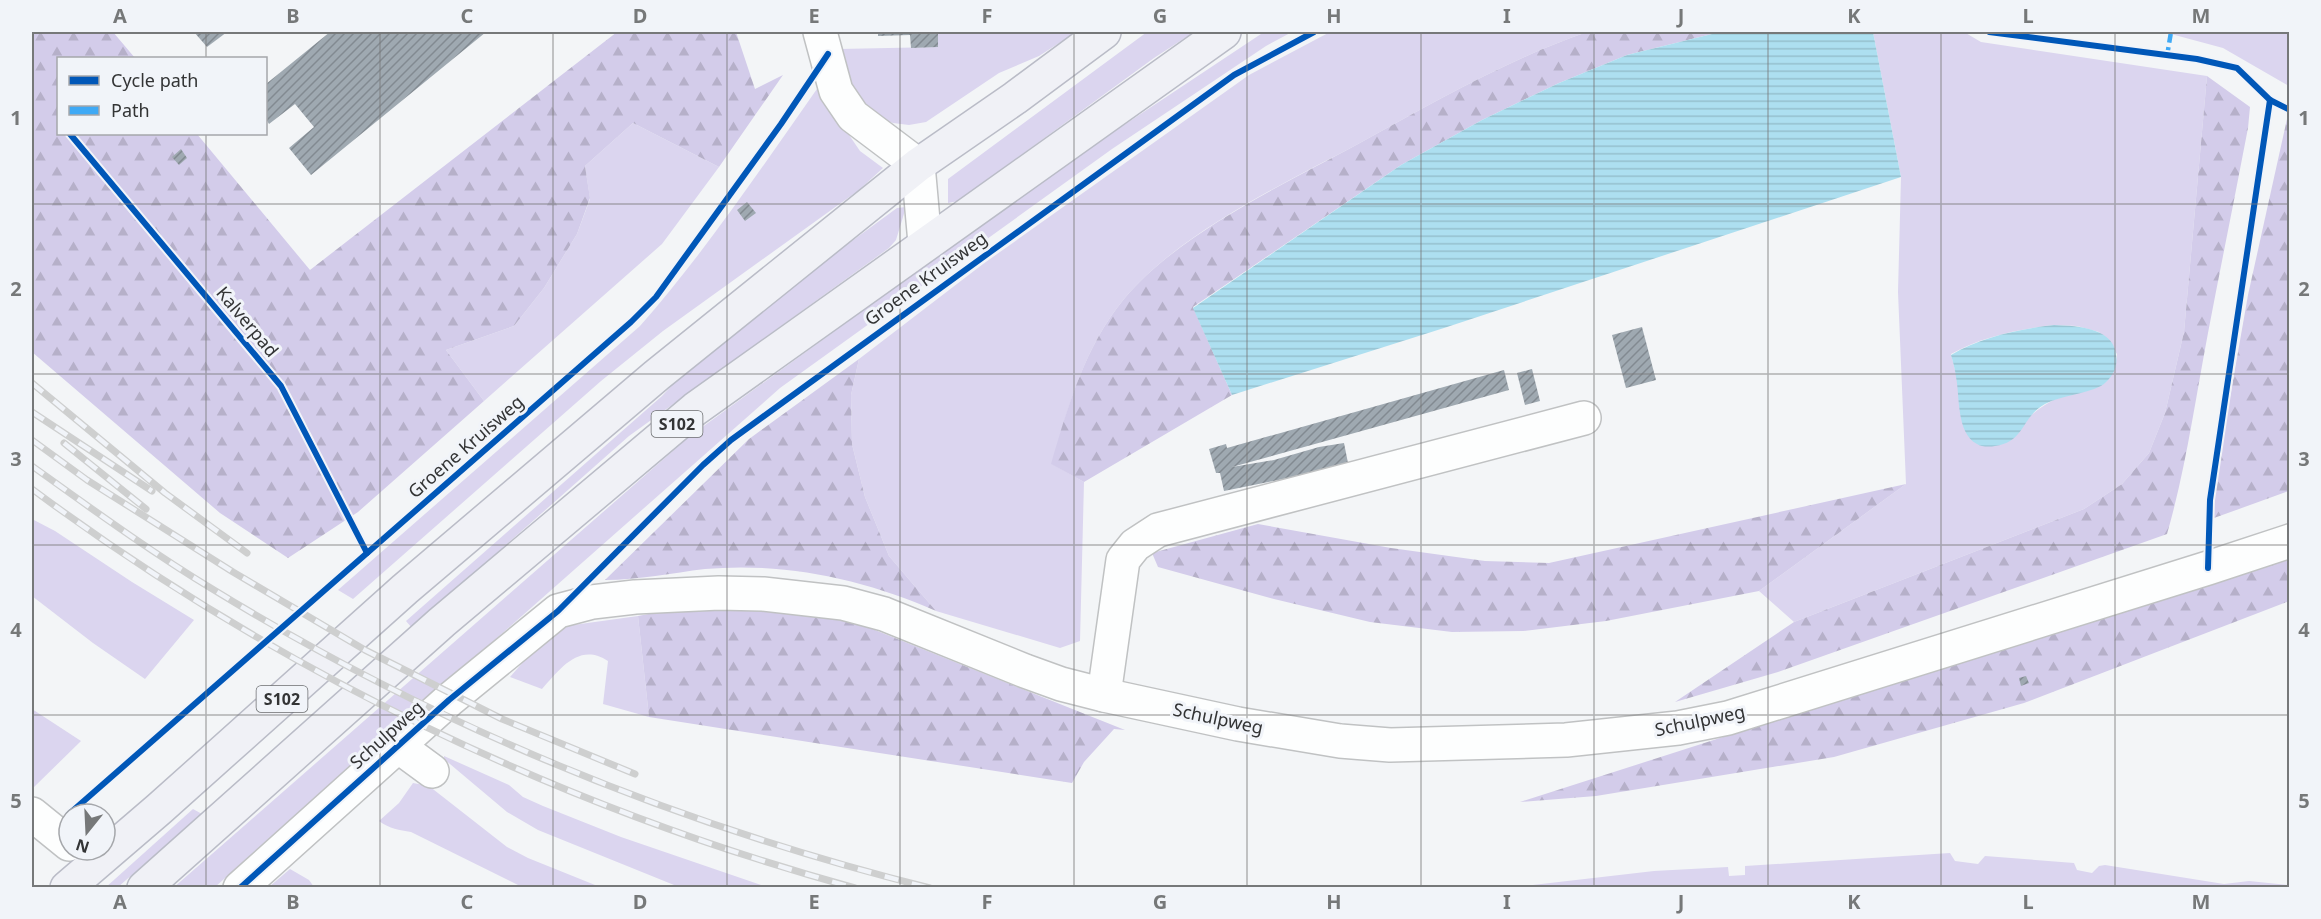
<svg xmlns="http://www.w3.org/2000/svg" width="2321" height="919" font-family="'Noto Sans',sans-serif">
<defs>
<pattern id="forest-firs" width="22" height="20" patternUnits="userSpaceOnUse" patternTransform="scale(1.5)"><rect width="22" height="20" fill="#d3ccea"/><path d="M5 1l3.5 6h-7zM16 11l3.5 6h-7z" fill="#b6b0c9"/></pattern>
<pattern id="water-rules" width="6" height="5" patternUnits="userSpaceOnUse" patternTransform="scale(1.5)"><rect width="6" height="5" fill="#addff0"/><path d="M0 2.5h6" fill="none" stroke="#95c0ce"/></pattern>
<pattern id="building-hatch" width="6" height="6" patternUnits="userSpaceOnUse" patternTransform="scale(1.5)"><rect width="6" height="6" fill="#9fa9b1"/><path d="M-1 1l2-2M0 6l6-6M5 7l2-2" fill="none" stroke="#828a91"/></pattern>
</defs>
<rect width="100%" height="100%" fill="#f3f5f7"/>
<g fill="#dbd5ef" fill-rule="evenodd">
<polygon points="947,32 1076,32 1039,56 999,73 926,122 909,125 893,123 878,118 853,96 839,49 938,47 938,34"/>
<polygon points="1147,32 1194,32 1154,58 958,201 948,203 948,179"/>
<polygon points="1264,32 1292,32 1266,46 1112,149 780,388 215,887 173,888 690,436 963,238 1121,127"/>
<path d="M 1330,32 L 1587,32 C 1506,60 1433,103 1358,144 C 1283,184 1179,233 1124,299 C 1085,346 1068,406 1052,464 L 1084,482 L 1080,641 L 1060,648 L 936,611 L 889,556 L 865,497 L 852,444 L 851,395 L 859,359 L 983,264 L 1249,75 Z"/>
<path d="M 1873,32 L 1964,32 L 1981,42 L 2207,76 L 2184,332 L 2165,413 L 2149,453 L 2122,484 L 2084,509 L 1794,622 L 1759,591 L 1906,484 L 1898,292 L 1901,177 ZM 2054,325 L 2077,326 L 2099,332 L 2117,354 C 2112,395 2090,386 2060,397 C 2048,402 2038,409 2028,418 L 1957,378 L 1951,354 C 1981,337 2019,329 2054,325 Z"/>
<polygon points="2171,32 2289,32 2289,86 2223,48 2171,34"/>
<path d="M 819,86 L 832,110 L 860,151 L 883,168 L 859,190 L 663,331 L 601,381 L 353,599 L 338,590 L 640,326 C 706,251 762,167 819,86 Z"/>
<polygon points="633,123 719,167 662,244 484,401 446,350 514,326 544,288 577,234 590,199 585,166"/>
<polygon points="906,207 896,240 889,248 629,436 412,628 406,621 662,396 710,345 897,208"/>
<polygon points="32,519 55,531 132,582 194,620 145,679 93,643 32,596"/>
<path d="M 638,616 L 649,717 L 603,704 L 608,661 C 579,642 560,669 542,689 L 510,677 L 539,644 L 566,626 Z"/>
<polygon points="32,709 81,741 32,789"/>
<polygon points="444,756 509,785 523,797 543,806 621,837 767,887 679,887 538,830 507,812 444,759"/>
<path d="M 413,783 L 429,786 L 507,847 L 528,858 L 600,887 L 522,887 L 411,832 C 399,830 390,829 379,821 L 399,803 Z"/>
<polygon points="193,809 202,814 118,887 105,888"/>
<polygon points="1950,853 1955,861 1978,864 1985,856 2074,863 2077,870 2092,873 2099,866 2105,865 2224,884 2249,881 2289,885 2289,887 1516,887 1654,871 1728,867 1729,876 1745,875 1745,866"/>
<polygon points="290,869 309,880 314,887 269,887"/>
</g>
<g fill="url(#forest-firs)">
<polygon points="32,32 113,32 135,58 58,58 58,134 197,134 310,270 617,32 736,32 755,89 783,75 719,167 633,123 585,166 590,198 577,234 544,288 514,326 446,350 484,401 358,512 288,558 220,513 32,352"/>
<path d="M 1587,32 L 1720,32 L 1627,55 L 1559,83 L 1482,120 L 1401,165 L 1193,307 L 1232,395 L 1084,482 L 1051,464 C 1068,406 1085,346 1124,299 C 1178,234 1284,184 1358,144 C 1433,103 1506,60 1587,32 Z"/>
<path d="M 2207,76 L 2250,107 L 2248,128 C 2235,196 2221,265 2208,333 C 2195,401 2186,468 2167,534 L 1778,672 L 1675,702 L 1794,622 L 2084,509 L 2122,484 L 2149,453 L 2165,413 L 2184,332 Z"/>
<polygon points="2287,119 2290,119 2289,491 2214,518 2212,500 2248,295"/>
<path d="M 859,359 L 851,395 L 852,444 L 865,497 L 889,556 L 936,611 C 864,579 784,562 705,569 C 672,573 639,580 605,580 L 749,439 Z"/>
<polygon points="1906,484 1759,591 1606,621 1523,631 1452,632 1370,622 1274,599 1158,567 1152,553 1258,524 1391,548 1485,561 1549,563"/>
<polygon points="2289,556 2289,601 2024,703 1834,757 1596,796 1520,802"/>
<polygon points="721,605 835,614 1125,730 1114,729 1084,762 1072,783 649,717 638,616 669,610"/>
</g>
<g fill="url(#water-rules)">
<polygon points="1720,32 1873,32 1901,177 1444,328 1232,395 1193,308 1401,165 1482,120 1559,83 1627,55"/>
<path d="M 2054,325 C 2081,326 2121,328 2116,365 C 2115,372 2108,382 2101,386 C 2083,395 2062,395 2045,404 C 2020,418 2026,441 1995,446 C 1990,447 1981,447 1977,444 C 1956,433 1960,396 1956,377 C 1955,369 1953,362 1951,355 C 1981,337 2019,329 2054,325 Z"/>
</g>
<g fill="url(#building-hatch)">
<polygon points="194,32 227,32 207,47"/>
<polygon points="330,32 486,32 311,175 289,148 314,127 295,104 269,124 266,119 266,84"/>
<polygon points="878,32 938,32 938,47 911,48 910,35 878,36"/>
<polygon points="181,149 187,158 179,165 172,157"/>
<polygon points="747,202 756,213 745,221 737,210"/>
<polygon points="1642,327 1656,380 1626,388 1612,335"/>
<polygon points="1532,369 1540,401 1525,405 1517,373"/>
<polygon points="1504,370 1509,390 1232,467 1274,460 1319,447 1344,443 1348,463 1298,476 1224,491 1220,473 1216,473 1209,449 1226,444 1227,448"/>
<polygon points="2026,676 2029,683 2021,686 2019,678"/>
</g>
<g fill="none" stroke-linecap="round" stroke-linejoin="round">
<g stroke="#c0c2c3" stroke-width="36">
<g id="minor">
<polyline points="820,32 836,91 853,116 918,165 925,243"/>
<polyline points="1104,695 1123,560 1135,545 1158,530 1584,418"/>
<polyline points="398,746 432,771"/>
<polyline points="32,814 69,844"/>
<polyline points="240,888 449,700 558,611 592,602 635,597 719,593 763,594 843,603 884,614 1025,671 1061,684 1104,695 1238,724 1340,741 1390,745 1566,740 1678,728 1728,718 2208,568 2290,541"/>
</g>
</g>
<g stroke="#babcc7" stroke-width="36">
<g id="major">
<polyline points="67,888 159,809 405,589 657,375 918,165 1015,98 1104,32"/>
<polyline points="144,888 442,622 695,409 1224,32"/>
</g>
</g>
<use href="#minor" stroke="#fdfefe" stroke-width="33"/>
<use href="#major" stroke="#f0f1f6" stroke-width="33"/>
<g stroke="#cecfcf" stroke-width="7">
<g id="rail">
<polyline points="32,383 165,493 247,553"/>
<polyline points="32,412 152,491"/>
<polyline points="32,440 87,480 233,572 365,650 502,719 635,774"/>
<polyline points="64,443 146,509"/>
<path d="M 32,466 C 92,509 151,552 214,590 C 436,726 679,825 930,888"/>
<path d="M 32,489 C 277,671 560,807 855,888"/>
</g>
</g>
<use href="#rail" stroke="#f1f4f9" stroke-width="4.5" stroke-dasharray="14" stroke-linecap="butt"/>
<polyline stroke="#3fa9f5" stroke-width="4.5" stroke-dasharray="9 4.5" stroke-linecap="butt" points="2167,56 2171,32"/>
<g stroke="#f1f4f9" stroke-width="10">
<g id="cycleway">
<polyline points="1989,32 2197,59 2237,68 2270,100 2290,110"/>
<polyline points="70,134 281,386 367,553"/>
<polyline points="2208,568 2210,500 2270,100"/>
<polyline points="69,814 631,322 656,297 781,124 828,54"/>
<polyline points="240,888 449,700 558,611 703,465 731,440 1234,75 1314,32"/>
</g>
</g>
<use href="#cycleway" stroke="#0057b8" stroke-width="6"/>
</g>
<path fill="none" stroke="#767879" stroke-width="1.5" stroke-opacity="0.55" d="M 206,32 L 206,58M 380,32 L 380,888M 553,32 L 553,888M 727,32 L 727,888M 900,32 L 900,888M 1074,32 L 1074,888M 1247,32 L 1247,888M 1421,32 L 1421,888M 1594,32 L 1594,888M 1768,32 L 1768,888M 1941,32 L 1941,888M 2115,32 L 2115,888M 206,134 L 206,888M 32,204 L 2290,204M 32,374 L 2290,374M 32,545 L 2290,545M 32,715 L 2290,715"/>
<g text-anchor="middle" stroke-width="6" stroke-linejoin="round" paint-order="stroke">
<g fill="#f1f4f9" stroke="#6c6e70" stroke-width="1.5">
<rect x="651.5" y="411" width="51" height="26" rx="4.5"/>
<rect x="256.5" y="686" width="51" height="26" rx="4.5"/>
</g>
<g font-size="16" font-weight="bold" fill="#333435">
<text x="677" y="430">S102</text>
<text x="282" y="705">S102</text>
</g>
<g font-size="18" fill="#333435" stroke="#f1f4f9">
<text transform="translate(926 279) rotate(-36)" y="6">Groene Kruisweg</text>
<text transform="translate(247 322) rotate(50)" y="6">Kalverpad</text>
<text transform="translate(466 447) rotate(-41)" y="6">Groene Kruisweg</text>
<text transform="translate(1218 719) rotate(12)" y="6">Schulpweg</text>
<text transform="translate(1700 721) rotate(-12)" y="6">Schulpweg</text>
<text transform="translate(387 735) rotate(-42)" y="6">Schulpweg</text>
</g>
</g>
<rect width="2321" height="919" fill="none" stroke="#f1f4f9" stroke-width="66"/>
<rect x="57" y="57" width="210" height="78" fill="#f1f4f9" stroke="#a5a7ab" stroke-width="1.5"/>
<rect x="69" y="76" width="30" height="9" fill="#0057b8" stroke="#a5a7ab" stroke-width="1.5"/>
<text x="111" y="87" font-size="18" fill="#333435">Cycle path</text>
<rect x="69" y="106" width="30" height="9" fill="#3fa9f5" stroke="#a5a7ab" stroke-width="1.5"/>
<text x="111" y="117" font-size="18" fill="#333435">Path</text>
<g transform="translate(87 832) rotate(198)"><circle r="28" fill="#f1f4f9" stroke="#a5a7ab" stroke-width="1.5"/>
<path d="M0-4.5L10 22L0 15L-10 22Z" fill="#767879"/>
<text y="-9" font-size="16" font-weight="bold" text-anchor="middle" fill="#333435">N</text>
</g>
<rect x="33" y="33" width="2255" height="853" fill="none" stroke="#767879" stroke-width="2"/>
<g font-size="20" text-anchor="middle" font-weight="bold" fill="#767879">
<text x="120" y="23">A</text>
<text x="293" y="23">B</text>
<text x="467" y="23">C</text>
<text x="640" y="23">D</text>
<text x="814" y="23">E</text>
<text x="987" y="23">F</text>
<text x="1160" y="23">G</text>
<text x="1334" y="23">H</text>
<text x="1507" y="23">I</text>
<text x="1681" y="23">J</text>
<text x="1854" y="23">K</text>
<text x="2028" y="23">L</text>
<text x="2201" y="23">M</text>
<text x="16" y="125">1</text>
<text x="2304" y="125">1</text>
<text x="16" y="296">2</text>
<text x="2304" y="296">2</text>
<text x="16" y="466">3</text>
<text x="2304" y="466">3</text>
<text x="16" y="637">4</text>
<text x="2304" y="637">4</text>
<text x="16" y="808">5</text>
<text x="2304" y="808">5</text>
<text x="120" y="909">A</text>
<text x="293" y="909">B</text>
<text x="467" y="909">C</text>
<text x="640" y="909">D</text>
<text x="814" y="909">E</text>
<text x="987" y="909">F</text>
<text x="1160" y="909">G</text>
<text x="1334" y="909">H</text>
<text x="1507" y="909">I</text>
<text x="1681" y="909">J</text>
<text x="1854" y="909">K</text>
<text x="2028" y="909">L</text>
<text x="2201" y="909">M</text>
</g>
</svg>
